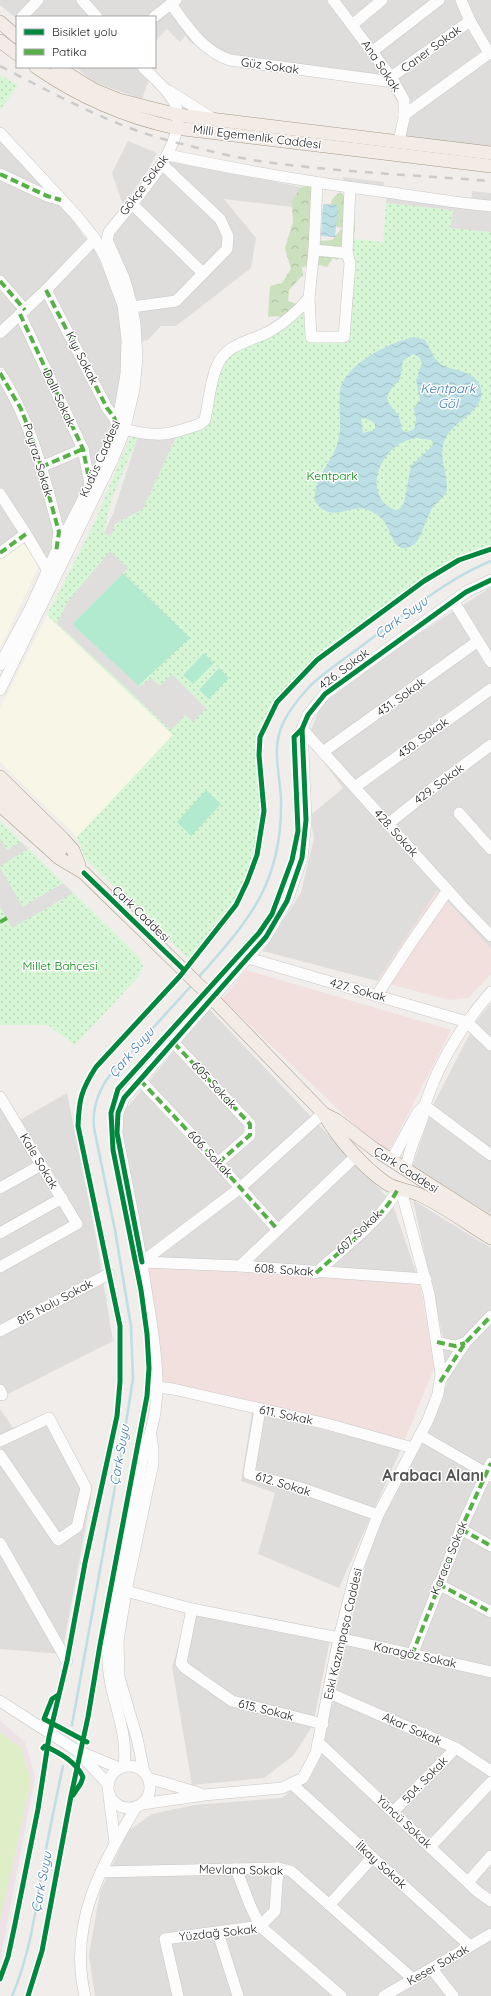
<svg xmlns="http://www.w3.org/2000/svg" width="491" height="1996" font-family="Quicksand,sans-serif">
<defs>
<pattern id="forest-crowns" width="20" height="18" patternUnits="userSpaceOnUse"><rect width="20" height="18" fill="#cbe0bd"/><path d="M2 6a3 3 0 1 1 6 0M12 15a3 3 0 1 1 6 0" fill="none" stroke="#aec0a2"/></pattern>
<pattern id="park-dots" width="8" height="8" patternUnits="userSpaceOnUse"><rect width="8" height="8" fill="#d7f6d6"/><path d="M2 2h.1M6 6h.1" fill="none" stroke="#b8d3b7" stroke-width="1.8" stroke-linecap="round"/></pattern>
<pattern id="water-waves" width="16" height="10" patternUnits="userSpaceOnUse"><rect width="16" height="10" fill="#bcdee5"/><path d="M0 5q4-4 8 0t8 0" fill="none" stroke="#a1bec4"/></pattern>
</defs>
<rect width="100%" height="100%" fill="#f0edea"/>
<g fill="#dfdddb">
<polygon points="0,0 491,0 491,146 398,137 400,106 387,85 241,68 215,60 189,41 174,18 155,30 155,17 17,17 17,19 0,5"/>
<polygon points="75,67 150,67 153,69 142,99 96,83"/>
<polygon points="0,140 65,210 96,253 117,299 124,338 119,399 103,447 51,554 40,564 0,556"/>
<polygon points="170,161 301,187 292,207 224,199 256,238 251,268 176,326 161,326 148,340 140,342 110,240 114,229"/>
<polygon points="491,587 491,949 437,891 377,981 263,951 301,893 314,838 310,816 343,788 307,739 322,704 395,649"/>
<polygon points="491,1003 491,1217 412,1167 434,1103 477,1020"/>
<polygon points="209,1009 392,1202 420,1284 148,1266 119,1117"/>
<polygon points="67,1093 96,1237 113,1341 0,1398 0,1104 13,1124"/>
<polygon points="413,1200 491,1248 491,1996 95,1996 89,1955 100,1892 128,1831 152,1814 194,1805 282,1798 309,1775 325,1736 349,1628 373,1538 447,1384 443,1338"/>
<polygon points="0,1409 13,1428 45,1415 91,1498 62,1654 0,1649"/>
<polygon points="252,1412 401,1449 339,1588 258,1554 275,1493 241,1481"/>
<polygon points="191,1604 331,1635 313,1725 293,1756 264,1778 192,1785 172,1667"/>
</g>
<g fill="#f2e0df">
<polygon points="437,890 491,949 491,974 468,998 450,1000 377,981"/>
<polygon points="246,970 451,1030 390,1149 382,1151 222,999"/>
<polygon points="148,1266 420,1284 434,1368 401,1449 164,1390"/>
</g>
<polygon fill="#eee2e9" points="0,1721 25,1742 35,1777 0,1962"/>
<g fill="#f8f6e7">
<polygon points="21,540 40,564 0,648 0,556"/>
<polygon points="47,615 173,735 77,837 0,762 0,708"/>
</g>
<polygon fill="#deefc7" points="0,1732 22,1749 31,1780 0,1922"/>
<path fill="url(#forest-crowns)" d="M 313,185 L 312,234 L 320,241 L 332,240 L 342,228 L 337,227 C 329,215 326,199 341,192 L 354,211 L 355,232 L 341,256 L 337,260 L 333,258 L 327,267 L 320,265 L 302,267 L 303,275 L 289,290 L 288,301 L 299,305 L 286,319 L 277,316 L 268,317 L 270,286 L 282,283 L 291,269 L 285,248 L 293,222 L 292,201 L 301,187 Z"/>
<g fill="url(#park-dots)">
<polygon points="0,75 18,85 0,110"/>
<polygon points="386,203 453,210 450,228 491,232 491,549 459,560 424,581 317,660 277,702 260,737 259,755 264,811 257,855 247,882 236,905 191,961 86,860 77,837 173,735 47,615 92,528 131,435 138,436 111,501 104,532 111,536 115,524 143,509 177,435 200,424 225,352 270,331 309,298 311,337 344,337 353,239 383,242"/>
<polygon points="0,821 139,957 143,966 138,977 75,1045 48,1025 0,1025"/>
</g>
<g fill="#b2ead0">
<polygon points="123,573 190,638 138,686 72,624"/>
<polygon points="204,653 214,663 193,684 183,675"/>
<polygon points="219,668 229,678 209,699 199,690"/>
<polygon points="206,790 221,804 191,836 177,822"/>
</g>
<g fill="#e0dedd">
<polygon points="174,18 187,34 180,42 167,29 155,41 155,30"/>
<polygon points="128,141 157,153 148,170 123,205 112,173"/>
<polygon points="343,177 384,182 383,187 344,183"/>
<polygon points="472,191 491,193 491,232 450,228 453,210 386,203 387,192 471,204"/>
<polygon points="177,435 143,509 115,524 111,537 104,533 113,514 138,436"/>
<polygon points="110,551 128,568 72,624 140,687 151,678 160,686 172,674 206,708 193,722 185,715 171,730 57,623 69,600"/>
<polygon points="0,838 7,850 21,842 28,849 0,866"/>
<polygon points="0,868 23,907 63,883 73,893 12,928 0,907"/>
</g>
<g fill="url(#water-waves)" fill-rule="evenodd">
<polygon points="323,204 338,205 335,237 321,236"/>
<path d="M 414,337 L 425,340 C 430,348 434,360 442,365 C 453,371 473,370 479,384 C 491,408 456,419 446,437 C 437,454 447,471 447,488 C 447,496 437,501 433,507 C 426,519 423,532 416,543 C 394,559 393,534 385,523 C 383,519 378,515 374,513 C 352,498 333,528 315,501 C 313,479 330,465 337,445 C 343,427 338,410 340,391 C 344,364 391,342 414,337 ZM 413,354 L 419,357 L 422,363 L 416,380 L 420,400 L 414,408 L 416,419 L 414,430 L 406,432 L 402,430 L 399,416 L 389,404 L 387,397 L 390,390 L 400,379 L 403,361 ZM 364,418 L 372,421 L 375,424 L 375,430 L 363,433 L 361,419 ZM 417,438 L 431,440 L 433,443 L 432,446 L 411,466 L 404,503 L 399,510 L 395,510 C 359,495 381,441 417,438 Z"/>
</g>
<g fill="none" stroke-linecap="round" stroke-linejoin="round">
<g stroke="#bcdee5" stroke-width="2.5">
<path d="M 198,978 C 247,922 281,886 281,806 C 282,781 272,756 280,731 C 285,715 298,699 310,686 C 327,669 348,657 367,642 C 407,613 445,580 491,561"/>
<path d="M 72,1725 L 122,1448 L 133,1379 L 131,1326 L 115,1230 L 94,1128 C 92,1108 98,1091 110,1075 L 192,985"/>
<path d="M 12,1996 C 30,1955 36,1909 43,1865 C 49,1832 56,1799 63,1766"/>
</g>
<g stroke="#c8c7c6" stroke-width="12">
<g id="minor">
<polyline points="82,0 97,17"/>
<polyline points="333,0 391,77 404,100 404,118 399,141"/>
<polyline points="461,0 470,21 489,53"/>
<path d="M 171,4 C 188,27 201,50 230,60 L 394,82"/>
<polyline points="22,17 38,0"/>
<polyline points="154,17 176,0"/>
<polyline points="352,25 382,0"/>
<polyline points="373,51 439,0"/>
<polyline points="391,77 470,21"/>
<polyline points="169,91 212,118"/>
<polyline points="404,115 491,52"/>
<polyline points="0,133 76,215 95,239 105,257 123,305 127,340 126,374 117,427 101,464 56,552 30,609 0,665"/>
<path d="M 168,155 C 240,170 313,183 386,192 C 421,197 456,203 491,206"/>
<polyline points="0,174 47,196 61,200"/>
<polyline points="317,183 314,250 347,253 350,188"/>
<polyline points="131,203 203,273"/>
<polyline points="314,250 309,298 311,337 344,337 350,263 347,253"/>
<polyline points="0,281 25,310"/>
<polyline points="46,290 107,408 114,417 117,427"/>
<polyline points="132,307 176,301 227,249 228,236 220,219 162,164"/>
<polyline points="20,314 83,449 90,484"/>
<polyline points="0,333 46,290 95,239"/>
<path d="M 0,373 C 32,422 44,476 59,532 L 57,544"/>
<path d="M 124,429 C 157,438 169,435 200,424 L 205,420 C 208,405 211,379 217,366 C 227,342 252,342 272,330 C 287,321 298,311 309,298"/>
<polyline points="41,467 83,449"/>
<polyline points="0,494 26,534 48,571"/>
<polyline points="0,553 26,534"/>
<polyline points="454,602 491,662"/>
<path d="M 0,690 L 113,459 L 124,432 L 134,389 L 137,358 L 135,324 L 131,302 L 124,278 L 107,240 L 109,232 C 131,203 192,143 175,104 C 169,90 153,78 143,67"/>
<polyline points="302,729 462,906 491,936"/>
<polyline points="323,752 478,641"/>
<polyline points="355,787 491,689"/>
<polyline points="459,813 491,849"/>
<polyline points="388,824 433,788 491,745"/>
<polyline points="248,958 467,1022 491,1045"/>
<polyline points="377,995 411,943 448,890"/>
<polyline points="174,1043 250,1124 250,1135 218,1163"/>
<polyline points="140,1080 218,1163 278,1230"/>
<polyline points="0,1097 77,1224 0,1267"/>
<polyline points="425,1106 491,1155"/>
<polyline points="391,1161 418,1112 424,1106"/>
<path d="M 406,1169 C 408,1151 416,1137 422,1120 C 424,1115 423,1110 425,1105 C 438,1064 463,1024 491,992"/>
<polyline points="0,1188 41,1165"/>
<polyline points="0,1233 62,1198"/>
<polyline points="142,1262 240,1266 426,1279"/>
<polyline points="142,1262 240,1188 323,1113"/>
<polyline points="240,1266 356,1156"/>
<path d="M 316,1273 C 344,1247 380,1222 398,1189"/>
<polyline points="0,1331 109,1274"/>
<polyline points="437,1342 455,1346 465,1343"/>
<polyline points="440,1381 465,1343 491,1316"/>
<polyline points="158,1387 173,1389 327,1424 413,1448"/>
<polyline points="0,1390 2,1395"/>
<polyline points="260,1409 249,1474 301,1488 378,1515"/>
<polyline points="420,1435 491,1476"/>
<polyline points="0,1441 49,1418 86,1488 77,1527 58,1540 0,1455"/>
<polyline points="461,1529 491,1546"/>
<polyline points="0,1543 67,1661"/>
<polyline points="438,1584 491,1612"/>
<polyline points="126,1591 192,1609 339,1638 491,1672"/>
<polyline points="192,1609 181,1663 185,1668 232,1701 323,1724"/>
<polyline points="412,1655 461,1529 491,1463"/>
<polyline points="329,1693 456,1748 491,1771"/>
<polyline points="0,1701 76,1750 119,1768"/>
<polyline points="318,1742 478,1892 491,1901"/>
<polyline points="79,1753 107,1783"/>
<circle cx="129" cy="1787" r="21"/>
<path d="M 124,1766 C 129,1728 108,1696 108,1658 C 108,1628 115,1600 121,1570 C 129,1530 137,1490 144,1450 C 167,1400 154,1341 146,1289 C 138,1236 127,1185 117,1133 L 118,1113 L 124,1098 L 266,937 L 287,901 L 302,858 L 306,820 L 302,729 L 308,715 L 325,694 L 466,592 L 491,580"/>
<polyline points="144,1772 137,1738 119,1677 118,1641 126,1591 153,1463 153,1450 151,1436"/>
<polyline points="148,1778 199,1793"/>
<polyline points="292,1784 470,1946"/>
<polyline points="109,1796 115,1843"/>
<polyline points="142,1804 204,1795 282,1788 303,1778 316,1753 339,1638 355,1575 378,1515 428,1420 438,1394 441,1374 429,1294 401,1190"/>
<polyline points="393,1812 456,1748"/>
<polyline points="430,1847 491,1782"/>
<polyline points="236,1869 250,1905 260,1926 275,1911 278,1868"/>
<polyline points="101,1872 278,1868 291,1871 413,1979"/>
<polyline points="468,1882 491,1856"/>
<polyline points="329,1905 372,1858"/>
<polyline points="218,1933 238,1996"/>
<polyline points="432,1969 453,1996"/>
<path d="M 85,1996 C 68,1924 101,1867 136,1807"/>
<polyline points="178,1996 165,1939 260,1926 341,1996"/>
<polyline points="384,1996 491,1934"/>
</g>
</g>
<g stroke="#a79a86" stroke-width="14">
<g id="major">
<polyline points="0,22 17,37"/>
<polyline points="0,41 17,54"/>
<path d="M 36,67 C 79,97 125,117 176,128 L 491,166"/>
<polyline points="57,67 94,90 119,100 178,115 491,153"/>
<polyline points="0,777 63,839 73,850 79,865"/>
<polyline points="0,792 61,849"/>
<path d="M 0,805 L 59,858 L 84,873 L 90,879 L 207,993 L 323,1113 C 339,1139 361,1165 386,1183 C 397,1190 409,1190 420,1195 C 445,1207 468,1224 491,1238"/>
<polyline points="326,1115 336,1120 374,1149 491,1224"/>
</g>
</g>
<use href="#minor" stroke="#fdfcfc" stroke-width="11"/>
<use href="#major" stroke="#f3ece6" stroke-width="13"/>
<path stroke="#cbcbcb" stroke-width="2.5" stroke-dasharray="8 8" stroke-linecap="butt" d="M 0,66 C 56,95 112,126 174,142 C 202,149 231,157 259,161 C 336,172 414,175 491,181"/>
<g stroke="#55b145" stroke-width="4" stroke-dasharray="8 4" stroke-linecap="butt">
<polyline points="0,174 47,196 61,200"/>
<polyline points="0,281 25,310"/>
<polyline points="46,290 107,408 114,417 117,427"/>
<polyline points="20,314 83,449 90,484"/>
<polyline points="0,373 21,409 35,445 59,532 56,552"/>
<polyline points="41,467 83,449"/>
<polyline points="0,553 26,534"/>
<polyline points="0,922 7,918"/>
<polyline points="174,1043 250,1124 250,1135 218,1163"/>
<polyline points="140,1080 218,1163 278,1230"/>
<path d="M 316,1273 C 344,1247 380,1222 398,1189"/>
<polyline points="437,1342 455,1346 465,1343"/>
<polyline points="440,1382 465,1343 491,1316"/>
<polyline points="461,1529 491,1546"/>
<polyline points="438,1584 491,1612"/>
<polyline points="412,1655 461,1529 491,1463"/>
</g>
<g stroke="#fff" stroke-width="8">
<g id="cycleway">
<polyline points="84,873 184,970"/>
<polyline points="142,1262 117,1133 118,1113 124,1098 266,937 287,901 302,858 306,820 302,729 308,715 325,694 466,592 491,580"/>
<polyline points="58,1695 52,1699 44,1719 87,1742"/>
<path d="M 43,1748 L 45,1746 C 60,1753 76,1762 83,1777 L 81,1783 L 73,1795"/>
<path d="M 0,1979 L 8,1957 L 15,1924 L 38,1809 L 49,1737 L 67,1661 L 85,1563 L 117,1416 L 120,1382 L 120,1326 L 78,1126 C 79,1100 81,1090 96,1067 L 180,976 L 236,905 L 247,882 L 257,855 L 264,811 L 259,755 L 260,737 L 277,702 L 317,660 L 424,581 L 459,560 L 491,549"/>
<polyline points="28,1996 42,1951 71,1796 88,1717 100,1645 147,1396 149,1368 147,1334 141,1290 113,1150 111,1113 118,1089 259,933 272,914 292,860 298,831 294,737 302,729"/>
</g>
</g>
<use href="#cycleway" stroke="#00873e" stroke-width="5"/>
</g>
<g text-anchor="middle" stroke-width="3" stroke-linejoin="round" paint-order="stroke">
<g font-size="12" fill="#212121" stroke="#fff">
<text transform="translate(431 49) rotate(-36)" y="4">Caner Sokak</text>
<text transform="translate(270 66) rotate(8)" y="4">Güz Sokak</text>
<text transform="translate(381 66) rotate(56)" y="4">Ana Sokak</text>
<text transform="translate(257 137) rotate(7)" y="4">Milli Egemenlik Caddesi</text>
<text transform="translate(144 185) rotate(-53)" y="4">Gökçe Sokak</text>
<text transform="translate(82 358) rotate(63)" y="4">Kıyı Sokak</text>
<text transform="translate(59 398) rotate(65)" y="4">Dallı Sokak</text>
<text transform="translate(100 459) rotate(-66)" y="4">Kudüs Caddesi</text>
<text transform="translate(38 460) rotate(73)" y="4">Poyraz Sokak</text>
<text transform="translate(344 669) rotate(-37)" y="4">426. Sokak</text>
<text transform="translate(401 697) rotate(-36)" y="4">431. Sokak</text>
<text transform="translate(423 738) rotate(-36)" y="4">430. Sokak</text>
<text transform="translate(439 784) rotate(-37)" y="4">429. Sokak</text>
<text transform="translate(396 833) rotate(48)" y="4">428. Sokak</text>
<text transform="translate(141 914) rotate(44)" y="4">Çark Caddesi</text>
<text transform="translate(358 990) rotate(16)" y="4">427. Sokak</text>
<text transform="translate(214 1085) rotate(47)" y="4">605. Sokak</text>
<text transform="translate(210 1154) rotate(47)" y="4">606. Sokak</text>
<text transform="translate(39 1161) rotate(59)" y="4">Kale Sokak</text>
<text transform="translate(406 1170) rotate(33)" y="4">Çark Caddesi</text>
<text transform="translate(359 1232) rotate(-44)" y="4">607. Sokak</text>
<text transform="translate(284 1270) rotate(4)" y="4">608. Sokak</text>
<text transform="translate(55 1302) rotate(-28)" y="4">815 Nolu Sokak</text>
<text transform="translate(286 1415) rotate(12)" y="4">611. Sokak</text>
<text transform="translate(283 1484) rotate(17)" y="4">612. Sokak</text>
<text transform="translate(449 1558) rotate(-68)" y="4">Karaca Sokak</text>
<text transform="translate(343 1634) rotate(-77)" y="4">Eski Kazımpaşa Caddesi</text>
<text transform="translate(415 1655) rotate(12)" y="4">Karagöz Sokak</text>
<text transform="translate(266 1710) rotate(14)" y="4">615. Sokak</text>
<text transform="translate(412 1729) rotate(24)" y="4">Akar Sokak</text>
<text transform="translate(425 1780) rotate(-46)" y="4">504. Sokak</text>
<text transform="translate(404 1822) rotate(43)" y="4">Yüncü Sokak</text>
<text transform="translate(381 1865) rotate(42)" y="4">İlkay Sokak</text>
<text transform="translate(241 1870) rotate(1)" y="4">Mevlana Sokak</text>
<text transform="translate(218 1933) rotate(-6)" y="4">Yüzdağ Sokak</text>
<text transform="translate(438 1965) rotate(-30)" y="4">Keser Sokak</text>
</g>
<g font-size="12" fill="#038608" stroke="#fff">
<text x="332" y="480">Kentpark</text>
<text x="60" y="970">Millet Bahçesi</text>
</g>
<g font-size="13" font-style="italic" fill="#3f79aa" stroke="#fff">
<text x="448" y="393">Kentpark<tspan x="448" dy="15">Göl</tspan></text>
<text transform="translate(401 617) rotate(-36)" y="5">Çark Suyu</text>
<text transform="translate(131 1052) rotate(-49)" y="5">Çark Suyu</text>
<text transform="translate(119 1455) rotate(-80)" y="5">Çark Suyu</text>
<text transform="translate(41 1882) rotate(-79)" y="5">Çark Suyu</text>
</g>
<g font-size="16" font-weight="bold" fill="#545454" stroke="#fff">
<text x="433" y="1481">Arabacı Alanı</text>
</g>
</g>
<rect x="16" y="16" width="140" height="52" fill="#ffffff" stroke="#a6a6a6"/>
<rect x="24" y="29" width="20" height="6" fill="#00873e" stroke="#a6a6a6"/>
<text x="52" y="36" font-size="12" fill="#212121">Bisiklet yolu</text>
<rect x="24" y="49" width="20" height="6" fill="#55b145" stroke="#a6a6a6"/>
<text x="52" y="56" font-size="12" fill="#212121">Patika</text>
</svg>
